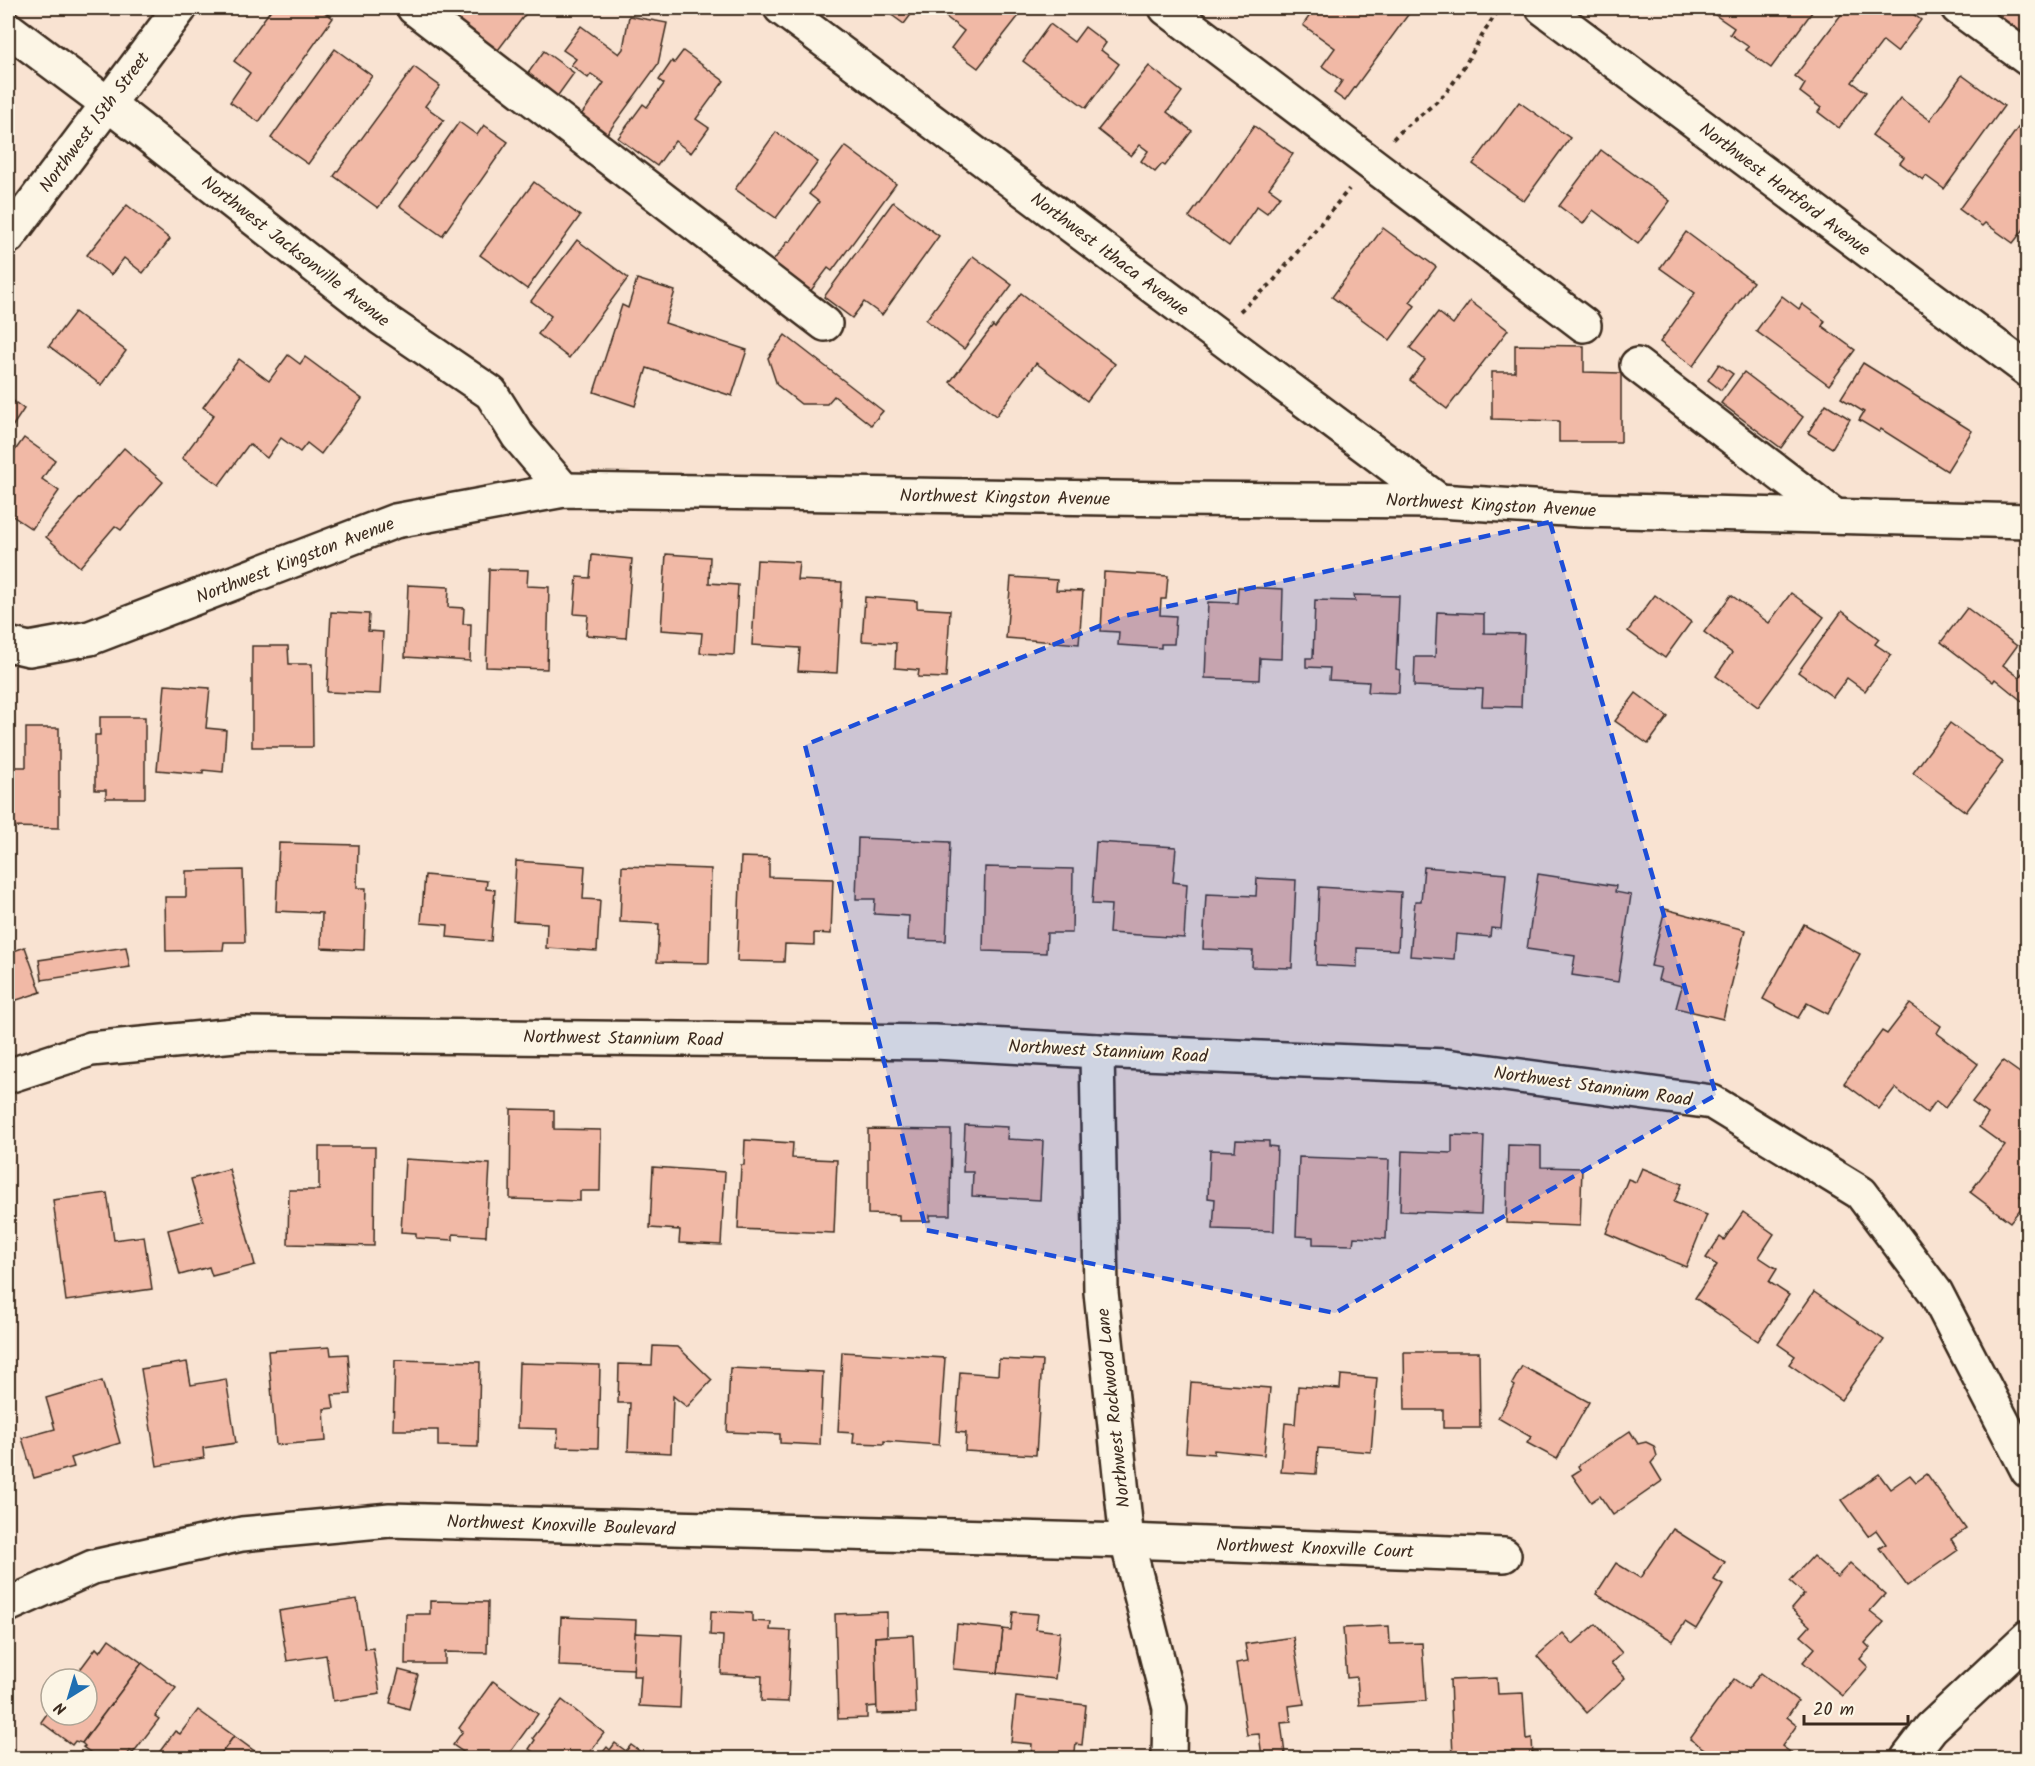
<svg xmlns="http://www.w3.org/2000/svg" width="2035" height="1766" font-family="Kalam,sans-serif">
<rect width="100%" height="100%" fill="#f9e3d2"/>
<filter id="ink" filterUnits="userSpaceOnUse"><feTurbulence type="fractalNoise" baseFrequency=".0167" numOctaves="2"/><feDisplacementMap in="SourceGraphic" scale="12" xChannelSelector="R" yChannelSelector="G"/><feConvolveMatrix kernelMatrix="1 2 1 2 8 2 1 2 1" color-interpolation-filters="sRGB"/></filter>
<g filter="url(#ink)">
<g fill="#f1b9a6" stroke="#3b2a1e" stroke-width="1.5">
<polygon points="272,8 318,8 333,18 259,122 230,102 250,73 234,61"/>
<polygon points="447,8 530,8 492,58 439,18"/>
<polygon points="882,8 916,8 904,24"/>
<polygon points="954,8 1025,8 978,68 951,48 964,31 946,17"/>
<polygon points="1315,8 1413,8 1345,101 1334,93 1342,81 1322,66 1335,48 1303,25"/>
<polygon points="1705,8 1815,8 1771,68 1746,50 1749,47 1730,34 1734,28"/>
<polygon points="1846,8 1864,8 1872,14 1877,8 1905,8 1921,20 1897,52 1883,41 1852,82 1866,92 1839,128 1818,112 1821,108 1800,92 1805,84 1795,76"/>
<polygon points="1993,8 2028,8 2028,46 1987,16"/>
<polygon points="629,16 667,23 658,64 607,134 581,115 604,83 591,74 588,78 571,65 576,59 563,50 581,26 619,54 623,49"/>
<polygon points="1050,24 1074,42 1085,27 1106,43 1101,50 1119,64 1086,108 1023,61"/>
<polygon points="335,49 372,76 308,164 271,138"/>
<polygon points="544,51 574,73 556,98 526,76"/>
<polygon points="683,51 724,81 696,119 709,128 691,153 675,141 657,166 618,138 643,104 647,107 664,84 659,80 672,61 674,63"/>
<polygon points="1149,66 1182,92 1167,112 1192,131 1165,166 1162,164 1155,172 1141,161 1148,151 1140,145 1131,156 1098,130"/>
<polygon points="414,67 440,86 425,106 444,120 378,208 334,176"/>
<polygon points="1962,75 2004,106 1944,189 1926,176 1923,180 1900,163 1904,158 1872,135 1900,98 1930,120"/>
<polygon points="1519,102 1570,138 1524,201 1473,164"/>
<polygon points="459,122 477,135 484,125 508,142 442,236 400,206"/>
<polygon points="2020,125 2028,130 2028,224 2013,243 1985,223 1982,226 1959,209"/>
<polygon points="1254,126 1293,154 1269,188 1280,196 1267,213 1257,206 1229,246 1189,217"/>
<polygon points="776,132 818,162 776,218 735,189"/>
<polygon points="845,146 896,184 832,271 828,268 803,301 764,273 788,241 790,242 819,202 809,194"/>
<polygon points="1601,150 1670,201 1638,244 1593,210 1583,224 1559,206"/>
<polygon points="534,182 580,216 527,289 480,255"/>
<polygon points="893,202 939,236 882,315 864,302 852,318 824,297"/>
<polygon points="127,205 170,239 143,273 124,258 111,275 87,255"/>
<polygon points="1383,228 1436,267 1410,302 1415,306 1390,340 1332,297"/>
<polygon points="1686,232 1753,282 1693,366 1660,342 1695,293 1660,268"/>
<polygon points="577,240 628,278 569,358 538,334 551,316 531,301"/>
<polygon points="973,256 1012,285 964,349 926,320"/>
<polygon points="637,279 675,291 665,323 747,350 732,396 647,368 635,406 594,392 622,305 628,308"/>
<polygon points="1021,293 1115,364 1087,401 1036,363 996,416 950,382 993,326 995,328"/>
<polygon points="1782,296 1799,309 1802,304 1825,321 1822,326 1855,350 1829,385 1756,331"/>
<polygon points="1470,301 1508,330 1447,409 1410,380 1425,360 1410,348 1438,312 1453,324"/>
<polygon points="75,312 126,351 101,385 49,346"/>
<polygon points="785,335 883,411 871,425 834,396 827,404 801,404 777,385 768,358"/>
<polygon points="1515,345 1584,346 1584,372 1621,373 1621,442 1559,442 1559,421 1492,419 1492,372 1515,372"/>
<polygon points="288,355 300,364 305,357 362,399 321,454 307,443 300,452 281,438 267,458 249,444 219,485 182,458 214,415 203,407 239,359 269,381"/>
<polygon points="1863,363 1972,431 1947,471 1881,429 1879,432 1859,420 1864,412 1841,398"/>
<polygon points="1719,364 1733,374 1721,390 1708,380"/>
<polygon points="1744,372 1803,417 1781,448 1721,403"/>
<polygon points="8,397 24,409 8,433"/>
<polygon points="1826,404 1850,419 1832,448 1808,433"/>
<polygon points="24,438 55,460 42,479 59,491 32,529 11,515 8,520 8,453 11,456"/>
<polygon points="124,448 163,482 121,530 115,526 80,567 46,537"/>
<polygon points="666,554 710,557 709,583 738,585 734,655 700,653 702,633 661,630"/>
<polygon points="592,555 632,559 626,638 586,635 588,615 574,614 577,577 590,578"/>
<polygon points="757,560 799,562 797,580 842,582 837,673 798,671 800,648 752,645"/>
<polygon points="489,569 528,570 527,586 549,587 547,669 486,667"/>
<polygon points="1104,572 1168,576 1166,599 1161,599 1160,615 1176,616 1174,644 1161,644 1161,648 1118,645 1119,632 1101,631"/>
<polygon points="1011,577 1057,580 1056,590 1083,591 1079,644 1006,638"/>
<polygon points="408,585 449,587 448,607 464,608 463,624 471,624 470,661 405,657"/>
<polygon points="1238,587 1283,589 1281,659 1260,658 1259,680 1205,678 1208,602 1237,603"/>
<polygon points="1791,593 1824,617 1758,707 1716,676 1732,653 1704,632 1731,595 1769,623"/>
<polygon points="1354,595 1399,596 1396,669 1400,670 1399,693 1368,692 1369,682 1329,680 1330,668 1306,667 1306,658 1313,658 1315,600 1355,601"/>
<polygon points="1655,595 1691,622 1665,658 1628,631"/>
<polygon points="865,597 917,601 917,608 950,610 946,678 918,677 919,670 895,668 896,643 862,641"/>
<polygon points="1967,608 2017,646 2003,665 2019,677 2028,666 2028,706 1995,679 1993,682 1941,642"/>
<polygon points="1842,611 1879,639 1875,644 1891,655 1865,691 1847,678 1833,697 1798,672"/>
<polygon points="331,612 369,614 368,631 383,632 380,694 327,692"/>
<polygon points="1437,612 1484,614 1484,633 1524,634 1521,707 1482,706 1483,689 1414,686 1415,657 1435,657"/>
<polygon points="252,646 288,646 289,664 312,664 313,747 252,747"/>
<polygon points="165,685 210,688 206,728 226,730 223,772 203,770 203,774 157,770"/>
<polygon points="1636,693 1668,717 1648,744 1615,721"/>
<polygon points="100,717 145,717 145,798 106,798 106,790 95,790 95,735 100,735"/>
<polygon points="1950,723 2003,762 1966,812 1913,773"/>
<polygon points="26,728 59,728 59,828 8,827 8,767 26,767"/>
<polygon points="858,838 950,842 946,941 908,940 909,916 874,914 875,899 856,899"/>
<polygon points="1096,842 1176,847 1173,882 1187,884 1184,938 1109,933 1111,905 1092,904"/>
<polygon points="279,843 358,845 357,888 366,888 364,950 321,948 322,913 276,911"/>
<polygon points="741,857 769,858 769,877 833,879 831,934 814,933 814,945 785,944 784,962 737,961"/>
<polygon points="516,861 585,866 583,899 600,900 597,951 546,948 547,923 513,921"/>
<polygon points="622,866 711,869 709,963 657,962 659,924 620,922"/>
<polygon points="985,867 1073,869 1072,933 1047,933 1046,953 983,951"/>
<polygon points="1424,867 1506,874 1501,929 1491,928 1490,937 1456,934 1454,959 1410,956 1415,901 1421,901"/>
<polygon points="243,870 245,942 224,942 223,950 166,951 165,897 186,897 186,871"/>
<polygon points="1538,874 1616,886 1615,892 1631,895 1618,982 1572,975 1575,956 1527,949"/>
<polygon points="425,875 487,881 486,889 495,890 491,941 447,937 448,925 421,923"/>
<polygon points="1257,878 1296,880 1292,968 1252,967 1253,951 1203,949 1206,894 1256,896"/>
<polygon points="1319,887 1401,892 1398,950 1357,948 1357,967 1316,965"/>
<polygon points="1665,909 1745,930 1723,1019 1676,1008 1682,986 1658,980 1661,968 1651,966"/>
<polygon points="1804,924 1860,954 1828,1014 1807,1003 1798,1018 1763,999"/>
<polygon points="25,947 41,992 8,1003 8,953"/>
<polygon points="126,947 130,967 42,980 39,960"/>
<polygon points="1910,1004 1941,1026 1937,1033 1978,1064 1945,1108 1936,1101 1927,1113 1895,1088 1879,1109 1844,1083 1882,1031 1887,1034"/>
<polygon points="2003,1061 2020,1073 2028,1063 2028,1186 2020,1196 2027,1201 2010,1222 1970,1192 2005,1146 1979,1127 1988,1114 1972,1102"/>
<polygon points="511,1109 554,1110 554,1129 601,1130 600,1191 580,1191 580,1201 510,1199"/>
<polygon points="965,1125 1008,1127 1007,1139 1043,1141 1040,1200 972,1196 973,1172 963,1172"/>
<polygon points="868,1129 951,1130 950,1215 930,1215 930,1221 899,1221 899,1215 868,1214"/>
<polygon points="1452,1135 1484,1136 1481,1214 1400,1211 1402,1151 1452,1153"/>
<polygon points="745,1140 793,1143 792,1158 837,1160 834,1233 738,1229 741,1165 744,1165"/>
<polygon points="1236,1140 1269,1141 1269,1146 1277,1147 1274,1231 1213,1229 1215,1199 1208,1198 1210,1150 1235,1151"/>
<polygon points="1508,1145 1541,1146 1541,1167 1582,1168 1580,1226 1506,1223"/>
<polygon points="319,1147 375,1147 374,1246 288,1244 289,1190 319,1190"/>
<polygon points="1299,1157 1389,1160 1386,1239 1354,1237 1353,1245 1313,1244 1313,1237 1296,1236"/>
<polygon points="405,1159 490,1164 486,1236 453,1234 453,1240 416,1238 416,1233 401,1232"/>
<polygon points="653,1167 725,1172 721,1245 679,1243 680,1230 650,1228"/>
<polygon points="1642,1168 1682,1184 1674,1202 1707,1215 1686,1267 1606,1233 1628,1179 1636,1182"/>
<polygon points="229,1169 255,1265 212,1276 209,1267 180,1275 168,1230 203,1221 191,1179"/>
<polygon points="107,1193 114,1240 144,1236 152,1289 66,1301 53,1200"/>
<polygon points="1743,1212 1774,1234 1759,1257 1777,1269 1769,1282 1789,1295 1758,1341 1695,1298 1717,1265 1706,1258 1720,1237 1724,1240"/>
<polygon points="1814,1292 1884,1340 1841,1400 1789,1364 1795,1356 1778,1344"/>
<polygon points="653,1346 678,1347 712,1380 687,1407 673,1396 671,1453 628,1451 630,1403 618,1403 619,1364 652,1365"/>
<polygon points="330,1347 331,1355 348,1354 351,1394 332,1395 334,1408 324,1409 326,1441 276,1445 268,1351"/>
<polygon points="842,1352 945,1358 939,1445 884,1441 884,1444 853,1443 854,1433 838,1432"/>
<polygon points="1404,1352 1479,1352 1480,1428 1443,1428 1443,1410 1405,1410"/>
<polygon points="999,1359 1042,1361 1036,1455 965,1451 966,1433 956,1432 960,1372 998,1375"/>
<polygon points="395,1360 480,1362 478,1447 438,1446 438,1430 393,1430"/>
<polygon points="187,1362 191,1385 226,1379 236,1443 203,1448 204,1458 157,1466 141,1369"/>
<polygon points="519,1363 600,1365 598,1448 557,1447 558,1429 517,1428"/>
<polygon points="1522,1366 1589,1402 1557,1459 1527,1443 1531,1437 1498,1418 1515,1386 1512,1384"/>
<polygon points="730,1368 823,1372 820,1445 780,1443 780,1434 727,1432"/>
<polygon points="1341,1375 1377,1378 1371,1452 1318,1448 1316,1474 1281,1472 1285,1423 1295,1424 1298,1386 1340,1389"/>
<polygon points="102,1381 120,1443 71,1458 74,1467 34,1478 22,1438 55,1429 46,1398"/>
<polygon points="1191,1382 1270,1388 1264,1455 1214,1450 1214,1454 1186,1452"/>
<polygon points="1630,1431 1638,1444 1646,1442 1654,1446 1657,1456 1651,1463 1662,1481 1613,1515 1600,1496 1591,1502 1572,1475 1580,1470 1578,1466"/>
<polygon points="1879,1474 1890,1489 1910,1475 1916,1482 1927,1474 1966,1529 1951,1539 1958,1550 1907,1586 1879,1548 1886,1544 1876,1530 1868,1536 1842,1500"/>
<polygon points="1673,1529 1725,1562 1714,1580 1723,1585 1696,1629 1685,1622 1673,1641 1596,1594 1616,1563 1640,1578"/>
<polygon points="1813,1556 1837,1577 1850,1563 1885,1594 1870,1611 1884,1622 1865,1643 1870,1648 1860,1659 1868,1667 1843,1696 1803,1662 1815,1648 1801,1636 1810,1626 1791,1609 1804,1594 1790,1581"/>
<polygon points="357,1599 365,1649 373,1648 380,1694 333,1701 326,1655 287,1661 279,1611"/>
<polygon points="430,1601 488,1602 487,1653 445,1652 445,1664 405,1664 406,1614 430,1614"/>
<polygon points="711,1611 752,1613 752,1621 771,1622 770,1630 791,1631 788,1702 761,1701 762,1676 721,1674 723,1636 710,1635"/>
<polygon points="887,1612 887,1636 875,1637 877,1706 867,1707 867,1718 838,1719 835,1614"/>
<polygon points="1013,1612 1038,1614 1036,1629 1060,1632 1055,1679 998,1673 1003,1629 1011,1630"/>
<polygon points="561,1617 636,1620 634,1669 559,1666"/>
<polygon points="957,1624 1003,1629 998,1673 953,1669"/>
<polygon points="1596,1624 1622,1653 1611,1663 1625,1678 1587,1713 1537,1656 1563,1633 1573,1644"/>
<polygon points="1389,1626 1390,1644 1422,1643 1426,1701 1359,1705 1357,1677 1347,1678 1343,1628"/>
<polygon points="635,1633 683,1635 680,1708 639,1706 641,1676 633,1676"/>
<polygon points="913,1635 916,1713 877,1714 875,1637"/>
<polygon points="1293,1637 1304,1704 1289,1706 1291,1722 1281,1723 1285,1754 1262,1757 1259,1734 1247,1735 1236,1663 1248,1661 1245,1644"/>
<polygon points="109,1639 142,1663 82,1743 75,1741 72,1745 41,1722 51,1708 51,1715 87,1715 87,1679 73,1679 96,1648 100,1652"/>
<polygon points="142,1663 176,1688 155,1716 159,1719 133,1753 130,1751 124,1758 104,1758 100,1755 98,1758 83,1747 85,1746 82,1743"/>
<polygon points="399,1670 418,1675 409,1709 390,1703"/>
<polygon points="1761,1673 1798,1701 1787,1717 1797,1725 1782,1746 1794,1755 1791,1758 1703,1758 1699,1756 1704,1749 1690,1739 1734,1679 1748,1689"/>
<polygon points="1497,1678 1498,1694 1523,1693 1526,1739 1532,1738 1533,1758 1453,1758 1450,1680"/>
<polygon points="493,1681 538,1714 506,1758 503,1756 501,1758 472,1758 453,1745 463,1731 459,1728"/>
<polygon points="1016,1697 1086,1705 1082,1745 1076,1744 1074,1758 1031,1758 1032,1744 1011,1742"/>
<polygon points="562,1700 604,1733 585,1758 531,1758 535,1753 529,1749 535,1740 533,1738"/>
<polygon points="198,1710 234,1736 218,1758 155,1758 175,1731 180,1734"/>
<polygon points="234,1736 264,1758 218,1758"/>
<polygon points="615,1743 626,1751 631,1745 649,1758 598,1758 607,1747 610,1750"/>
</g>
<g fill="none" stroke-linecap="round" stroke-linejoin="round">
<g stroke="#3b2a1e" stroke-width="38">
<g id="minor">
<polyline points="414,8 825,324"/>
<polyline points="781,8 1439,501"/>
<polyline points="1166,8 1584,325"/>
<polyline points="1543,8 2028,370"/>
<polyline points="1958,8 2028,59"/>
<polyline points="8,29 108,104 381,318 491,393 518,436 564,490"/>
<polyline points="8,237 180,8"/>
<polyline points="1637,365 1835,516"/>
<polyline points="8,644 29,649 90,638 395,521 564,490 1174,499 1439,501 1581,510 2028,521"/>
<polyline points="1097,1051 1101,1292 1127,1541 1170,1708 1169,1758"/>
<polyline points="8,1076 91,1049 245,1034 935,1042 1097,1051 1446,1066 1712,1102 1861,1193 1936,1293 2028,1471"/>
<polyline points="8,1605 93,1567 242,1534 390,1520 1127,1541 1504,1555"/>
<polyline points="1908,1758 1931,1728 2028,1637"/>
</g>
</g>
<g stroke="#3b2a1e" stroke-width="4" stroke-dasharray="4.5 4.5" stroke-linecap="butt">
<path d="M 1393,139 C 1411,120 1435,107 1451,86 C 1469,61 1482,33 1500,8"/>
<polyline points="1240,311 1271,284 1349,189"/>
</g>
<use href="#minor" stroke="#fcf5e5" stroke-width="33"/>
</g>
</g>
<path fill="#1d4ed8" fill-opacity="0.2" stroke="#1d4ed8" stroke-width="4.5" stroke-dasharray="12 8" stroke-linejoin="round" d="M 1550,522 L 1716,1095 L 1335,1313 L 926,1230 L 805,745 L 1124,616 Z"/>
<g text-anchor="middle" stroke-width="4.5" stroke-linejoin="round" paint-order="stroke">
<g font-size="18" fill="#3b2a1e" stroke="#fcf5e5">
<text transform="translate(94 122) rotate(-53)" y="6">Northwest 15th Street</text>
<text transform="translate(1785 189) rotate(37)" y="6">Northwest Hartford Avenue</text>
<text transform="translate(296 251) rotate(38)" y="6">Northwest Jacksonville Avenue</text>
<text transform="translate(1110 254) rotate(37)" y="6">Northwest Ithaca Avenue</text>
<text transform="translate(1005 497) rotate(1)" y="6">Northwest Kingston Avenue</text>
<text transform="translate(1491 505) rotate(3)" y="6">Northwest Kingston Avenue</text>
<text transform="translate(295 560) rotate(-21)" y="6">Northwest Kingston Avenue</text>
<text transform="translate(623 1038) rotate(1)" y="6">Northwest Stannium Road</text>
<text transform="translate(1108 1051) rotate(3)" y="6">Northwest Stannium Road</text>
<text transform="translate(1593 1086) rotate(8)" y="6">Northwest Stannium Road</text>
<text transform="translate(1113 1408) rotate(-96)" y="6">Northwest Rockwood Lane</text>
<text transform="translate(561 1525) rotate(2)" y="6">Northwest Knoxville Boulevard</text>
<text transform="translate(1315 1548) rotate(2)" y="6">Northwest Knoxville Court</text>
</g>
</g>
<rect width="2035" height="1766" fill="none" stroke="#fcf5e5" stroke-width="30"/>
<rect x="15" y="15" width="2005" height="1736" fill="none" stroke="#3b2a1e" stroke-width="2" filter="url(#ink)"/>
<g transform="translate(69 1697) rotate(217)"><circle r="28" fill="#fcf5e5" stroke="#afa495" stroke-width="1.5"/>
<path d="M0-4.5L10 22L0 15L-10 22Z" fill="#1f6fb2"/>
<text y="-9" font-size="16" font-weight="bold" text-anchor="middle" fill="#3b2a1e">N</text>
</g>
<path d="M1804 1715v9h104v-9" fill="none" stroke="#3b2a1e" stroke-width="3"/>
<text x="1813" y="1715" font-size="18" fill="#3b2a1e" stroke="#fcf5e5" stroke-width="4.5" paint-order="stroke">20 m</text>
</svg>
